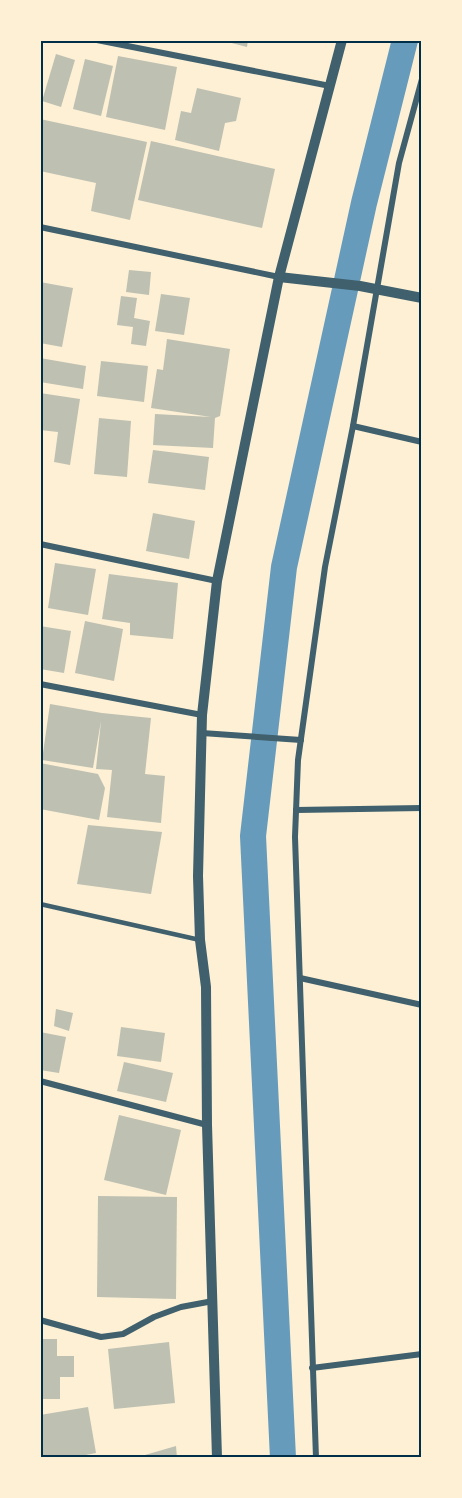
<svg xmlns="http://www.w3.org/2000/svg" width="462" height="1498" font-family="Jost,sans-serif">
<rect width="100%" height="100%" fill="#fdf0d5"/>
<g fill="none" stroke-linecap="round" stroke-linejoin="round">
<polyline stroke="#669bbc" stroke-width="26" points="283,1458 253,836 284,567 364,203 405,40"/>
</g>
<g fill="#bec0b2">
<polygon points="220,40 248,40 247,47"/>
<polygon points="56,54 75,60 61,107 42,101"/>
<polygon points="118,56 177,67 165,130 106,117"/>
<polygon points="85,59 113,66 101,116 73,109"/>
<polygon points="197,88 241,98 236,121 225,123 219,151 175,140 181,111 191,113"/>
<polygon points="40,119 147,142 130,220 91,211 96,183 40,171"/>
<polygon points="151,141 275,169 262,228 138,200"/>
<polygon points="129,270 151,272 149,295 126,292"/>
<polygon points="40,282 73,288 62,347 40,343"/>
<polygon points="161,294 190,298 184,335 155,331"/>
<polygon points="121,296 137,298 134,318 150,321 146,346 131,344 133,327 117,325"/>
<polygon points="167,339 230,349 220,416 215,418 213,448 153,445 155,414 211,417 151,408 157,369 163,370"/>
<polygon points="40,358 86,366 83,389 40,382"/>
<polygon points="101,361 148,366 144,402 97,396"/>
<polygon points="40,393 80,399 70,465 54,462 58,432 40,430"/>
<polygon points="99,418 131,421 127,477 94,474"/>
<polygon points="153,450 209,457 205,490 148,483"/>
<polygon points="153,513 195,521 189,559 146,551"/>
<polygon points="55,563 96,569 88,615 48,608"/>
<polygon points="109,574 178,583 173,639 130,635 130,623 102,619"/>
<polygon points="85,621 123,629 114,681 75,673"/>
<polygon points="40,626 71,631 64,673 40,669"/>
<polygon points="50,704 102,713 151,718 145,774 165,776 161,823 107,817 112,770 96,769 101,721 93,768 42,760"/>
<polygon points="40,763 98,774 105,788 99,820 40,809"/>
<polygon points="88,825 162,832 151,894 77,884"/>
<polygon points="56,1009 73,1013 69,1031 54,1026"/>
<polygon points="121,1027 165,1033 161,1062 117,1056"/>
<polygon points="40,1032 66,1037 59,1073 40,1070"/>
<polygon points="124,1062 173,1073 166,1102 117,1091"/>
<polygon points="119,1115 181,1130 166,1195 104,1180"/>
<polygon points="98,1196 177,1197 176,1299 97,1297"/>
<polygon points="40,1339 57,1339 57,1356 74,1356 74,1377 60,1377 60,1399 40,1399"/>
<polygon points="169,1342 175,1403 114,1409 108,1349"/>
<polygon points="88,1407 96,1453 70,1458 40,1458 40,1415"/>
<polygon points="176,1446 177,1458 138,1458 138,1457"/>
</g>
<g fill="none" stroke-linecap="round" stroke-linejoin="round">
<polyline stroke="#3f606c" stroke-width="4.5" points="40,904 200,940"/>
<g stroke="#3f606c" stroke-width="6">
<polyline points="97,40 330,86"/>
<polyline points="40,227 279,277"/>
<polyline points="353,426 422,442"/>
<polyline points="40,544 217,581"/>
<polyline points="40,684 202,715"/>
<polyline points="202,733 301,740"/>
<polyline points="296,810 422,808"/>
<polyline points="300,978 422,1005"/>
<polyline points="40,1081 207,1125"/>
<polyline points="40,1320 101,1337 123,1334 154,1317 181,1307 213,1301"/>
<polyline points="312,1368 422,1354"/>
<polyline points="316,1458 295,837 298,760 325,567 353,426 399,163 422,79"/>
</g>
<g stroke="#3f606c" stroke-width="10">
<polyline points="279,277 360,286 422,298"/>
<polyline points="217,1458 207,1125 206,987 200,940 198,876 202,715 217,581 279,277 342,40"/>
</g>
</g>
<rect width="462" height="1498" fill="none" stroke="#fdf0d5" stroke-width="84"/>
<rect x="42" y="42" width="378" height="1414" fill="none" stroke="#003049" stroke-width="2"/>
</svg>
